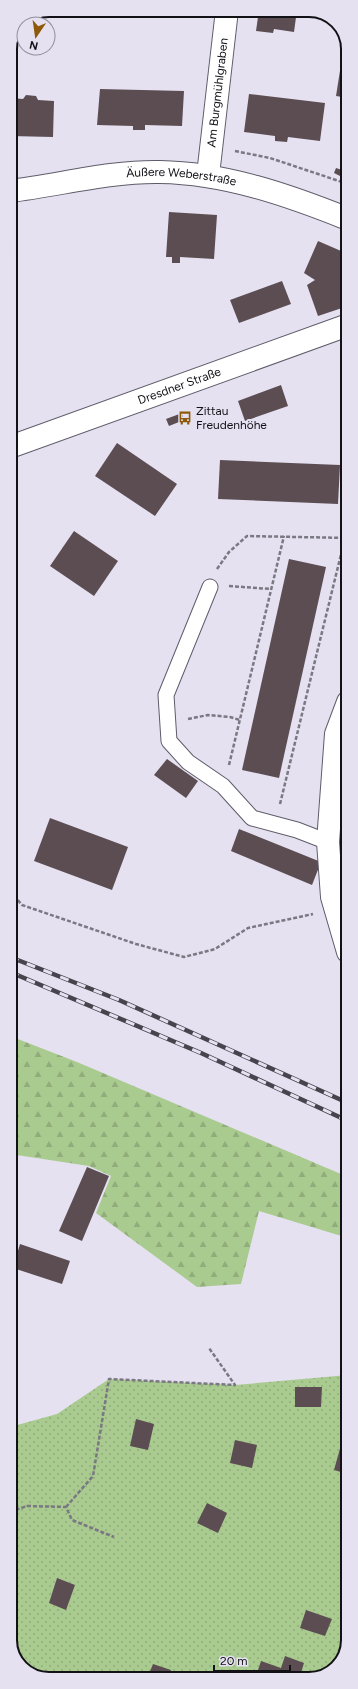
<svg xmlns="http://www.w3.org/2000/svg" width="358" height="1689" font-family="Figtree,sans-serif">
<defs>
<pattern id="forest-firs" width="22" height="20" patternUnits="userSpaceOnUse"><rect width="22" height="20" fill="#aacb8f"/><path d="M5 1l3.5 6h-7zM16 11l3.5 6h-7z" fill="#91ad7b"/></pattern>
<pattern id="garden-dots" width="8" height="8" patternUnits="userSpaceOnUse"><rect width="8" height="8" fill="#aacb8f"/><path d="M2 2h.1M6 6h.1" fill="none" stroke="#91ad7b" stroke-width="1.8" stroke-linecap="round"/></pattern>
</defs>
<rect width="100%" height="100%" fill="#e5e1f1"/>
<polygon fill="url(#forest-firs)" points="10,1036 77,1062 348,1177 348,1238 259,1211 241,1284 197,1287 96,1213 111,1176 89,1166 10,1154"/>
<polygon fill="url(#garden-dots)" points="348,1375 348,1640 338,1666 314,1679 44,1679 22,1668 10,1645 10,1427 57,1414 109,1379 235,1385"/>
<g fill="#5c4d53">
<polygon points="165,10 177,10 169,16"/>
<polygon points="259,10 297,10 294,32 274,29 273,33 256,31"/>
<polygon points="342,58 348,59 348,98 336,96"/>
<polygon points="100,89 184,91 182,126 145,125 145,130 133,130 133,126 97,125"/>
<polygon points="249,94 325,103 320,141 288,137 287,142 275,141 275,136 244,132"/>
<polygon points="26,95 36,96 38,100 54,101 53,137 10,136 10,98 23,99"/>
<polygon points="336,168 348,172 346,179 334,173"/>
<polygon points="169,212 217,215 214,259 180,257 180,263 172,263 172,257 166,257"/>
<polygon points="318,241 348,254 348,306 318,316 307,285 315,280 304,273"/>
<polygon points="282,281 291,304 239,323 230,300"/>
<polygon points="281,385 288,406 245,421 238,401"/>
<polygon points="182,413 184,420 169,426 166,419"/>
<polygon points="117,443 177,484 155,516 95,476"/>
<polygon points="220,460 340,465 338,504 218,499"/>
<polygon points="74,531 118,561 94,596 50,566"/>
<polygon points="289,559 326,567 279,778 242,770"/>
<polygon points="10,615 18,616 13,673 10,681"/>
<polygon points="167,759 198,781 186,798 154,775"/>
<polygon points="50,818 128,847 112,890 34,861"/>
<polygon points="239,829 321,862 312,885 231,851"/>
<polygon points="87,1167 109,1176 82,1241 59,1231"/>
<polygon points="20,1244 70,1261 62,1284 13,1268"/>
<polygon points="295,1387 322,1387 321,1407 295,1407"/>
<polygon points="136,1419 154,1424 148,1450 130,1446"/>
<polygon points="235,1440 257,1445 252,1468 230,1463"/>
<polygon points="341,1445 348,1446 348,1474 334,1470"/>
<polygon points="207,1503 227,1513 218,1533 197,1523"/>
<polygon points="57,1578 75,1585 66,1610 49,1603"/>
<polygon points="306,1610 332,1619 325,1636 300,1628"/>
<polygon points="285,1656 304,1663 299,1679 255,1679 261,1661 281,1668"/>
<polygon points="153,1664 171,1670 168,1679 147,1679"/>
</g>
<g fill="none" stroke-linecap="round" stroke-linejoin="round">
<g stroke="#5f5c6a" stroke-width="17">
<polyline id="service" points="210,587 166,695 169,741 188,762 223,786 252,818 297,830 328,842"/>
</g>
<g stroke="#5f5c6a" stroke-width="24">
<g id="minor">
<path id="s1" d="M 208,175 L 227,10"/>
<polyline points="348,702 336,734 328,842 332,897 348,952"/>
</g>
</g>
<g stroke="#5f5c6a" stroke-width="24">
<g id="primary">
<path id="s2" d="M 10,191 C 60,185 110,171 160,172 C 225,173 288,195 348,219"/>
<path id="s3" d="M 10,447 L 348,325"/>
</g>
</g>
<g stroke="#7a7882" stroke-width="2.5" stroke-dasharray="4 2" stroke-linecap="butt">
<polyline points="235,151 270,158 348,184"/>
<polyline points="217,569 229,552 247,536 348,538"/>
<polyline points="229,586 271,589"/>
<polyline points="188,719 208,715 230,717 240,720"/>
<polyline points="229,765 284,536"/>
<polyline points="280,804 345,538"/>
<polyline points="10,826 10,829"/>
<polyline points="10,891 22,905 136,944 184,957 215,949 248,928 313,914"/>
<polyline points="66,1507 93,1476 109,1379 235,1385 209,1348"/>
<polyline points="10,1512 27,1506 66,1507 72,1520 114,1537"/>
</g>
<use href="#service" stroke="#fff" stroke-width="15"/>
<use href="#minor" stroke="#fff" stroke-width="22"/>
<use href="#primary" stroke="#fff" stroke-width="22"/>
<g stroke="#46444c" stroke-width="4.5">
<g id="rail">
<polyline points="10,957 119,1000 348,1103"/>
<polyline points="10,972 201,1053 348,1121"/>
</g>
</g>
<use href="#rail" stroke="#e5e1f1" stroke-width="3" stroke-dasharray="9" stroke-linecap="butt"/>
</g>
<defs>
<g id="bus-bare" transform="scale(1.08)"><path d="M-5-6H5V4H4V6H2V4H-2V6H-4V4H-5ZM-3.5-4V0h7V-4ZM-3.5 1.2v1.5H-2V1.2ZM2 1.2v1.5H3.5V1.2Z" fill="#8e5a0a" stroke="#e5e1f1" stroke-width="2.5" paint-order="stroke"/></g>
</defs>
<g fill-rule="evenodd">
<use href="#bus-bare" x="185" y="418"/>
</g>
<g text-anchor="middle" stroke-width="4" stroke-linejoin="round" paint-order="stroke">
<g font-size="12" fill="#121116" stroke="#e5e1f1">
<text dy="4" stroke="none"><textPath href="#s1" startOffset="83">Am Burgmühlgraben</textPath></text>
<text dy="4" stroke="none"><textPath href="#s2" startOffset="173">Äußere Weberstraße</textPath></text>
<text dy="4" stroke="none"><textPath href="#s3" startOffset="180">Dresdner Straße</textPath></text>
</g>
<g font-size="12" fill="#121116" stroke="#e5e1f1" text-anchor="start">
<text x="196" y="415">Zittau<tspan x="196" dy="14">Freudenhöhe</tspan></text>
</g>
</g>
<path d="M0 0H358V1689H0ZM49 17H309A32 32 0 0 1 341 49V1640A32 32 0 0 1 309 1672H49A32 32 0 0 1 17 1640V49A32 32 0 0 1 49 17Z" fill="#e5e1f1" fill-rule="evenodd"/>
<path fill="none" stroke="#121116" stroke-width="2" d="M49 17H309A32 32 0 0 1 341 49V1640A32 32 0 0 1 309 1672H49A32 32 0 0 1 17 1640V49A32 32 0 0 1 49 17Z"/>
<g transform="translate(36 36) rotate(193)"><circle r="19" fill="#e5e1f1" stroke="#918e99"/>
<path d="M0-3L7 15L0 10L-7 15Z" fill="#8e5a0a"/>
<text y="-6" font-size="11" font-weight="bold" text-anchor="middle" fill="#121116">N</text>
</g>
<path d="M214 1665v6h76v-6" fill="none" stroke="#121116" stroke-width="2"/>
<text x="220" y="1665" font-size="12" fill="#121116" stroke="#e5e1f1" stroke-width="3" paint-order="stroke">20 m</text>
</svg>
